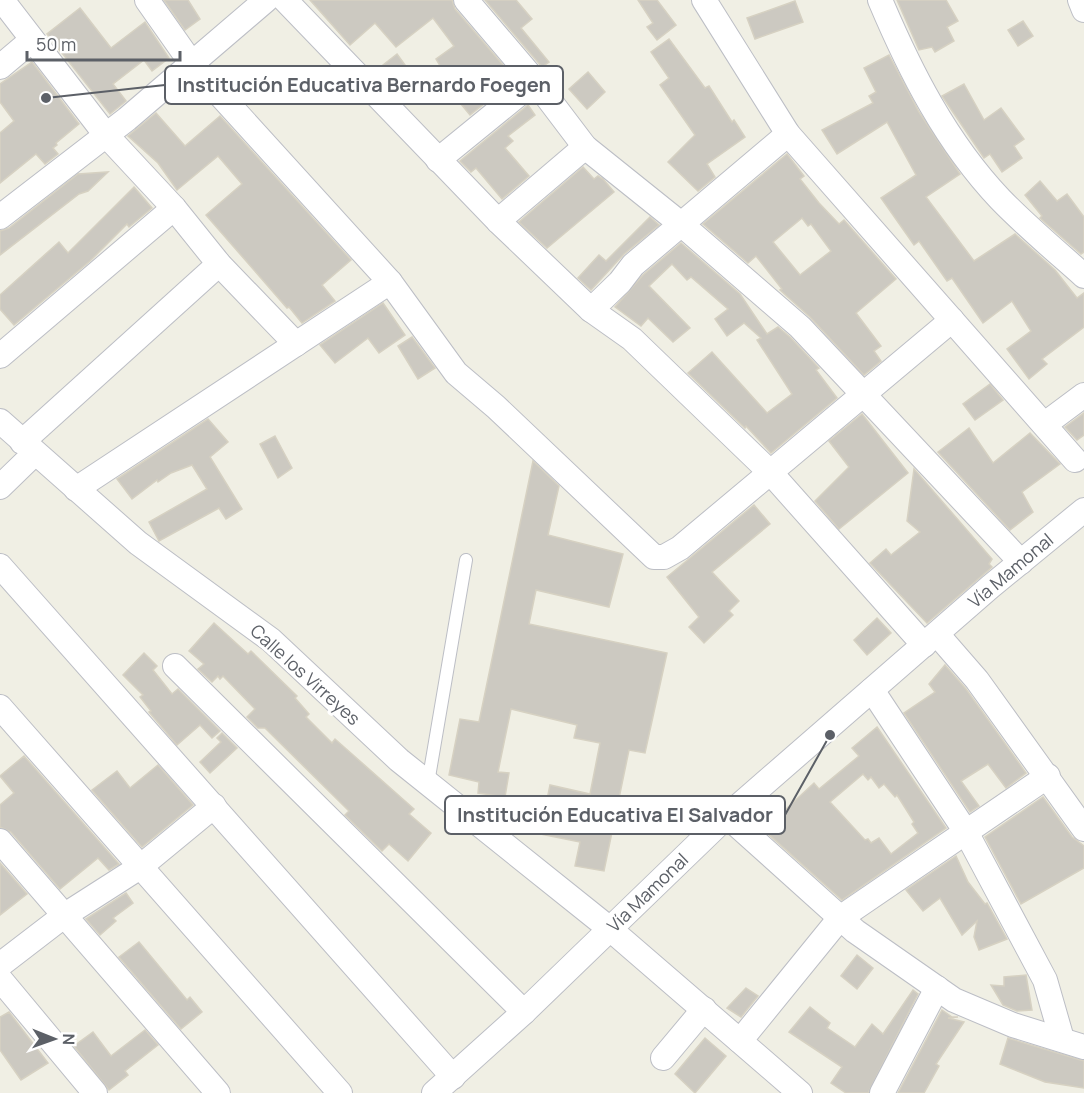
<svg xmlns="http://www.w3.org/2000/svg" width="1084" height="1093" font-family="Manrope,sans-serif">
<rect width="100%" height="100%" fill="#f0efe4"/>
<g fill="#ccc9c1" stroke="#d6d1c2" stroke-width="1.5" fill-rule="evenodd">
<polygon points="164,0 188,0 200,19 185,30"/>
<polygon points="310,0 452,0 455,9 515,79 470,115 461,104 468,98 452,72 446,76 436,59 454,46 433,18 396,47 375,23 350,45"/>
<polygon points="485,0 516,0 532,19 521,28 549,62 542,67"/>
<polygon points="638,0 657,0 676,25 657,40 647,27 653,23"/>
<polygon points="897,0 946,0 958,21 947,27 954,41 935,52 932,47 919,50"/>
<polygon points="795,1 803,22 755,39 747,18"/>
<polygon points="80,8 111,48 145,22 169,58 152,71 144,60 113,84 126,101 110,114 47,34"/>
<polygon points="1023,21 1033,36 1018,46 1008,30"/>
<polygon points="669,39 705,88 709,86 732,122 734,120 745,137 707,164 715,177 698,191 668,162 695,135 660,85 669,78 651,52"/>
<polygon points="397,54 408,69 387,86 374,72"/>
<polygon points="889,55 919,112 960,174 926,197 974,261 1015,234 1055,270 1077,298 1084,293 1084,327 1042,359 1047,364 1029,379 1007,349 1031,331 1012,301 983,323 952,278 947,281 919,241 914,245 881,198 916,175 887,122 837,154 822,130 873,103 869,96 876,92 864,68"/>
<polygon points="32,62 79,124 56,143 57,145 53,148 58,154 45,164 36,154 0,183 0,133 14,121 0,102 0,84"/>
<polygon points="588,72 605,92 587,109 569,89"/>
<polygon points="964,84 984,120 1001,108 1024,139 1014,146 1022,158 1002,172 990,154 984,158 942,96"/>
<polygon points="528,105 535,115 508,136 513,141 505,148 529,176 502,199 476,168 471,172 460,161"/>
<polygon points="156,113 185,146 220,116 351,260 322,285 335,301 302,323 289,307 287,308 206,215 242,184 218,156 177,190 158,163 128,136"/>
<path d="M 787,154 L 804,176 L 800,179 L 819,203 L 839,224 L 844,220 L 896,279 L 856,313 L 881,346 L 874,351 L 881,361 L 864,375 L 810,317 L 780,290 L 782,289 L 756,256 L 748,263 L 703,224 ZM 802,218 L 808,226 L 811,224 L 831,251 L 800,275 L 773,242 Z"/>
<polygon points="583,167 594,179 598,176 603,179 614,192 547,248 519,222"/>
<polygon points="108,172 88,191 79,194 0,255 0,231 9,228 78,174"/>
<polygon points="1040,181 1057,201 1067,194 1084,217 1084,252 1081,254 1040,218 1042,216 1025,195"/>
<polygon points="134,187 152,208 129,227 127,224 90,261 14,325 0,309 0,295 59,242 68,253"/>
<polygon points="650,217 659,225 624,254 591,290 578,278 599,255 606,261"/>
<polygon points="681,243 740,294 767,334 778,327 790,337 819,368 816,370 837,398 771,453 746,426 745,428 688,373 712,352 767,413 792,394 757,340 761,338 744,323 727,336 715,319 728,309 691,277 687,280 672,264 649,286 690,328 673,342 648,318 641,326 615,307 643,275"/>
<polygon points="383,303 405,335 379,353 368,338 335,363 320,345"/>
<polygon points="412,337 435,368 418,379 398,346"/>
<polygon points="990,384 1003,400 975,420 963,404"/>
<polygon points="1084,413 1084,435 1077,440 1065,427"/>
<polygon points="862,414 908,473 839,529 815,501 849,467 829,441"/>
<polygon points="208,419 228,442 210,457 242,509 226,519 219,508 159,541 149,522 207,489 192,465 171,473 158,482 157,480 132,499 117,479"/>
<polygon points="969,428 993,463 1030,433 1060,464 1022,492 1033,512 1010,530 938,452"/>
<polygon points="275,436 292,468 278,478 260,444"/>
<polygon points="533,461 559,486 548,535 623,554 609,607 536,590 529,624 667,653 645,753 629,750 604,871 575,866 580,842 540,834 550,785 590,794 600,743 574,738 577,725 511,709 498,772 509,773 505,797 478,793 479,782 449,775 460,719 479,722"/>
<polygon points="914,469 992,559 989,564 992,567 927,623 870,563 886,549 891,555 920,532 907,521"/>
<polygon points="754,505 770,524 712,572 739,601 729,611 733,615 704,643 689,627 699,617 667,577"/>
<polygon points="877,618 891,633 867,655 854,640"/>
<polygon points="214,623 248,654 251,651 297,696 295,698 309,714 306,717 332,743 335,739 414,809 409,814 431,833 408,861 389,844 382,851 345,815 349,811 265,728 258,728 247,717 255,709 223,676 220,679 218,676 212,682 198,669 204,664 189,651"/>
<polygon points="144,653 157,666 153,670 172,694 178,689 220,731 212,738 200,725 177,745 149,712 151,711 140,697 143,695 123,675"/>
<polygon points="945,665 966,689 1026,773 1006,788 988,764 961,781 979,806 970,812 904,713 935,692 929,684"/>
<path d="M 877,727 L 946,828 L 842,900 L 756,823 L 780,802 L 786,809 L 814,783 L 819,789 L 859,756 L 852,748 ZM 863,774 L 868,780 L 871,777 L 879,788 L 884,784 L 895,797 L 897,795 L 914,822 L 912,824 L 918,833 L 891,854 L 879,838 L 871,843 L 868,839 L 865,840 L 830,802 Z"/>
<polygon points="222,733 237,748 210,773 200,762 221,742 217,738"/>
<polygon points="24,756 119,864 109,870 98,858 60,889 11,832 0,827 0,805 14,793 0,776"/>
<polygon points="158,765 193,805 142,847 92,790 117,771 130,788"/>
<polygon points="1043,797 1072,837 1084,846 1084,868 1021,904 985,837"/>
<polygon points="956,856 968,882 985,904 987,903 1007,939 979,950 974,937 977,921 962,935 940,898 923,911 906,890"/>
<polygon points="0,863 27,894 0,915"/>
<polygon points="126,893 133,903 113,918 116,921 100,935 86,919"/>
<polygon points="139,942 187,1000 190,997 202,1012 181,1029 119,957"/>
<polygon points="857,955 873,968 857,989 841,976"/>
<polygon points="1026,975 1032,1010 1017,1011 1003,1005 991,985 1004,986 1004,977"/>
<polygon points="746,988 758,996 741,1017 727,1008"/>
<polygon points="913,990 918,994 868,1093 846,1093 831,1083 842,1067 789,1032 810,1007 830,1023 827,1028 855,1047 872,1024 883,1034"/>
<polygon points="942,1010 952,1017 958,1017 948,1018 964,1022 936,1064 939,1066 924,1093 898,1093"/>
<polygon points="9,1012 48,1063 21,1080 0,1050 0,1017"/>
<polygon points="145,1030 158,1045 125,1071 128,1075 109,1090 74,1046 93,1032 111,1056"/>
<polygon points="705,1038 726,1056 695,1093 675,1074"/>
<polygon points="1008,1038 1084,1061 1084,1088 1045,1082 1000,1064"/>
</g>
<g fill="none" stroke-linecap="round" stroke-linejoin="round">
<g stroke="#bcbec5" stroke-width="14">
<polyline id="service" points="428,783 466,560"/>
</g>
<g stroke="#bcbec5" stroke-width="26">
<g id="minor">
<polyline points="2,0 106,135 174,208 219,264 296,344"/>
<polyline points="147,0 192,64 390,282 456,373 496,407 654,557 664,557 680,548 952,320"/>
<polyline points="285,0 498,221 591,310 632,339 770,472 924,645"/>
<polyline points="466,0 535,81 585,147 681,224 800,327 1021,562"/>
<polyline points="704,0 788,134 1075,460"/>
<path d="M 880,0 C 910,71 946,142 1000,199 C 1026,226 1056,251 1084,276"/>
<polyline points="1080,0 1084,10"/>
<polyline points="0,67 32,40"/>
<polyline points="438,160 535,81"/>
<polyline points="0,217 127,119 266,0"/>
<polyline points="498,221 585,147"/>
<polyline points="591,310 620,282 633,265 788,134"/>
<polyline points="0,356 174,208"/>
<polyline points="0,421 138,543 271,640 399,760 610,929 800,1093"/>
<polyline points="1045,424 1084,395"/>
<polyline points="22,442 219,264"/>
<polyline points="0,487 35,453"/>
<polyline points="76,489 390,282"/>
<polyline points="0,566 453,1077"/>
<polyline points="937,634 977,680 1084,829"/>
<polyline points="175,666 524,1012"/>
<polyline points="872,690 966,832 1045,980 1062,1039"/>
<polyline points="0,707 340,1093"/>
<polyline points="727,816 855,931 954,1000 1013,1025 1084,1047"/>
<polyline points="0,841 218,1093"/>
<polyline points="0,965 65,915 140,867 214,806"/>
<polyline points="0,979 95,1093"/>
<polyline points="740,1041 840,918 1048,776"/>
<polyline points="663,1058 704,1009"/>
<polyline points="434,1093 524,1012 727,816 990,587 1084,510"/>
<polyline points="882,1093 937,988"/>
</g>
</g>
<use href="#service" stroke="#fff" stroke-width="12"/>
<use href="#minor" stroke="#fff" stroke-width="24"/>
</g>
<g text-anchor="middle" stroke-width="6" stroke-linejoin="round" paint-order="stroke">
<g font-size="18" fill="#5c6067" stroke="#fff">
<text transform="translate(1011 571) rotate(-40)" y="6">Vía Mamonal</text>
<text transform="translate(305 675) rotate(42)" y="6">Calle los Virreyes</text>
<text transform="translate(648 893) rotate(-44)" y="6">Vía Mamonal</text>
</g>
</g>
<path fill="none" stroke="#5c6067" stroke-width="2" d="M46 98L165 85M830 735L785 815"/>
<g fill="#5c6067" stroke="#fff" stroke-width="2">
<circle cx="46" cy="98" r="6"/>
<circle cx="830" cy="735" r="6"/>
</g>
<g fill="#fff" stroke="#5c6067" stroke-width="2">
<rect x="165" y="66" width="398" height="38" rx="6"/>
<rect x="445" y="796" width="340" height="38" rx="6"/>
</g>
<g font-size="20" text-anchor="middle" font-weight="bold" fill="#5c6067">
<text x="364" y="92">Institución Educativa Bernardo Foegen</text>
<text x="615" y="822">Institución Educativa El Salvador</text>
</g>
<g transform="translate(54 1039) rotate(91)" stroke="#ffffff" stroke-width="4.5" paint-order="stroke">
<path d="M0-4.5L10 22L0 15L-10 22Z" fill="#5c6067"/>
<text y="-9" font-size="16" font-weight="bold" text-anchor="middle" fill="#5c6067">N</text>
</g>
<path d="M27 51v9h153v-9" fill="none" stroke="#5c6067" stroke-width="3"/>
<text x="36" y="51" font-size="18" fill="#5c6067" stroke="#ffffff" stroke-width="4.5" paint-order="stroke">50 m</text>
</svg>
